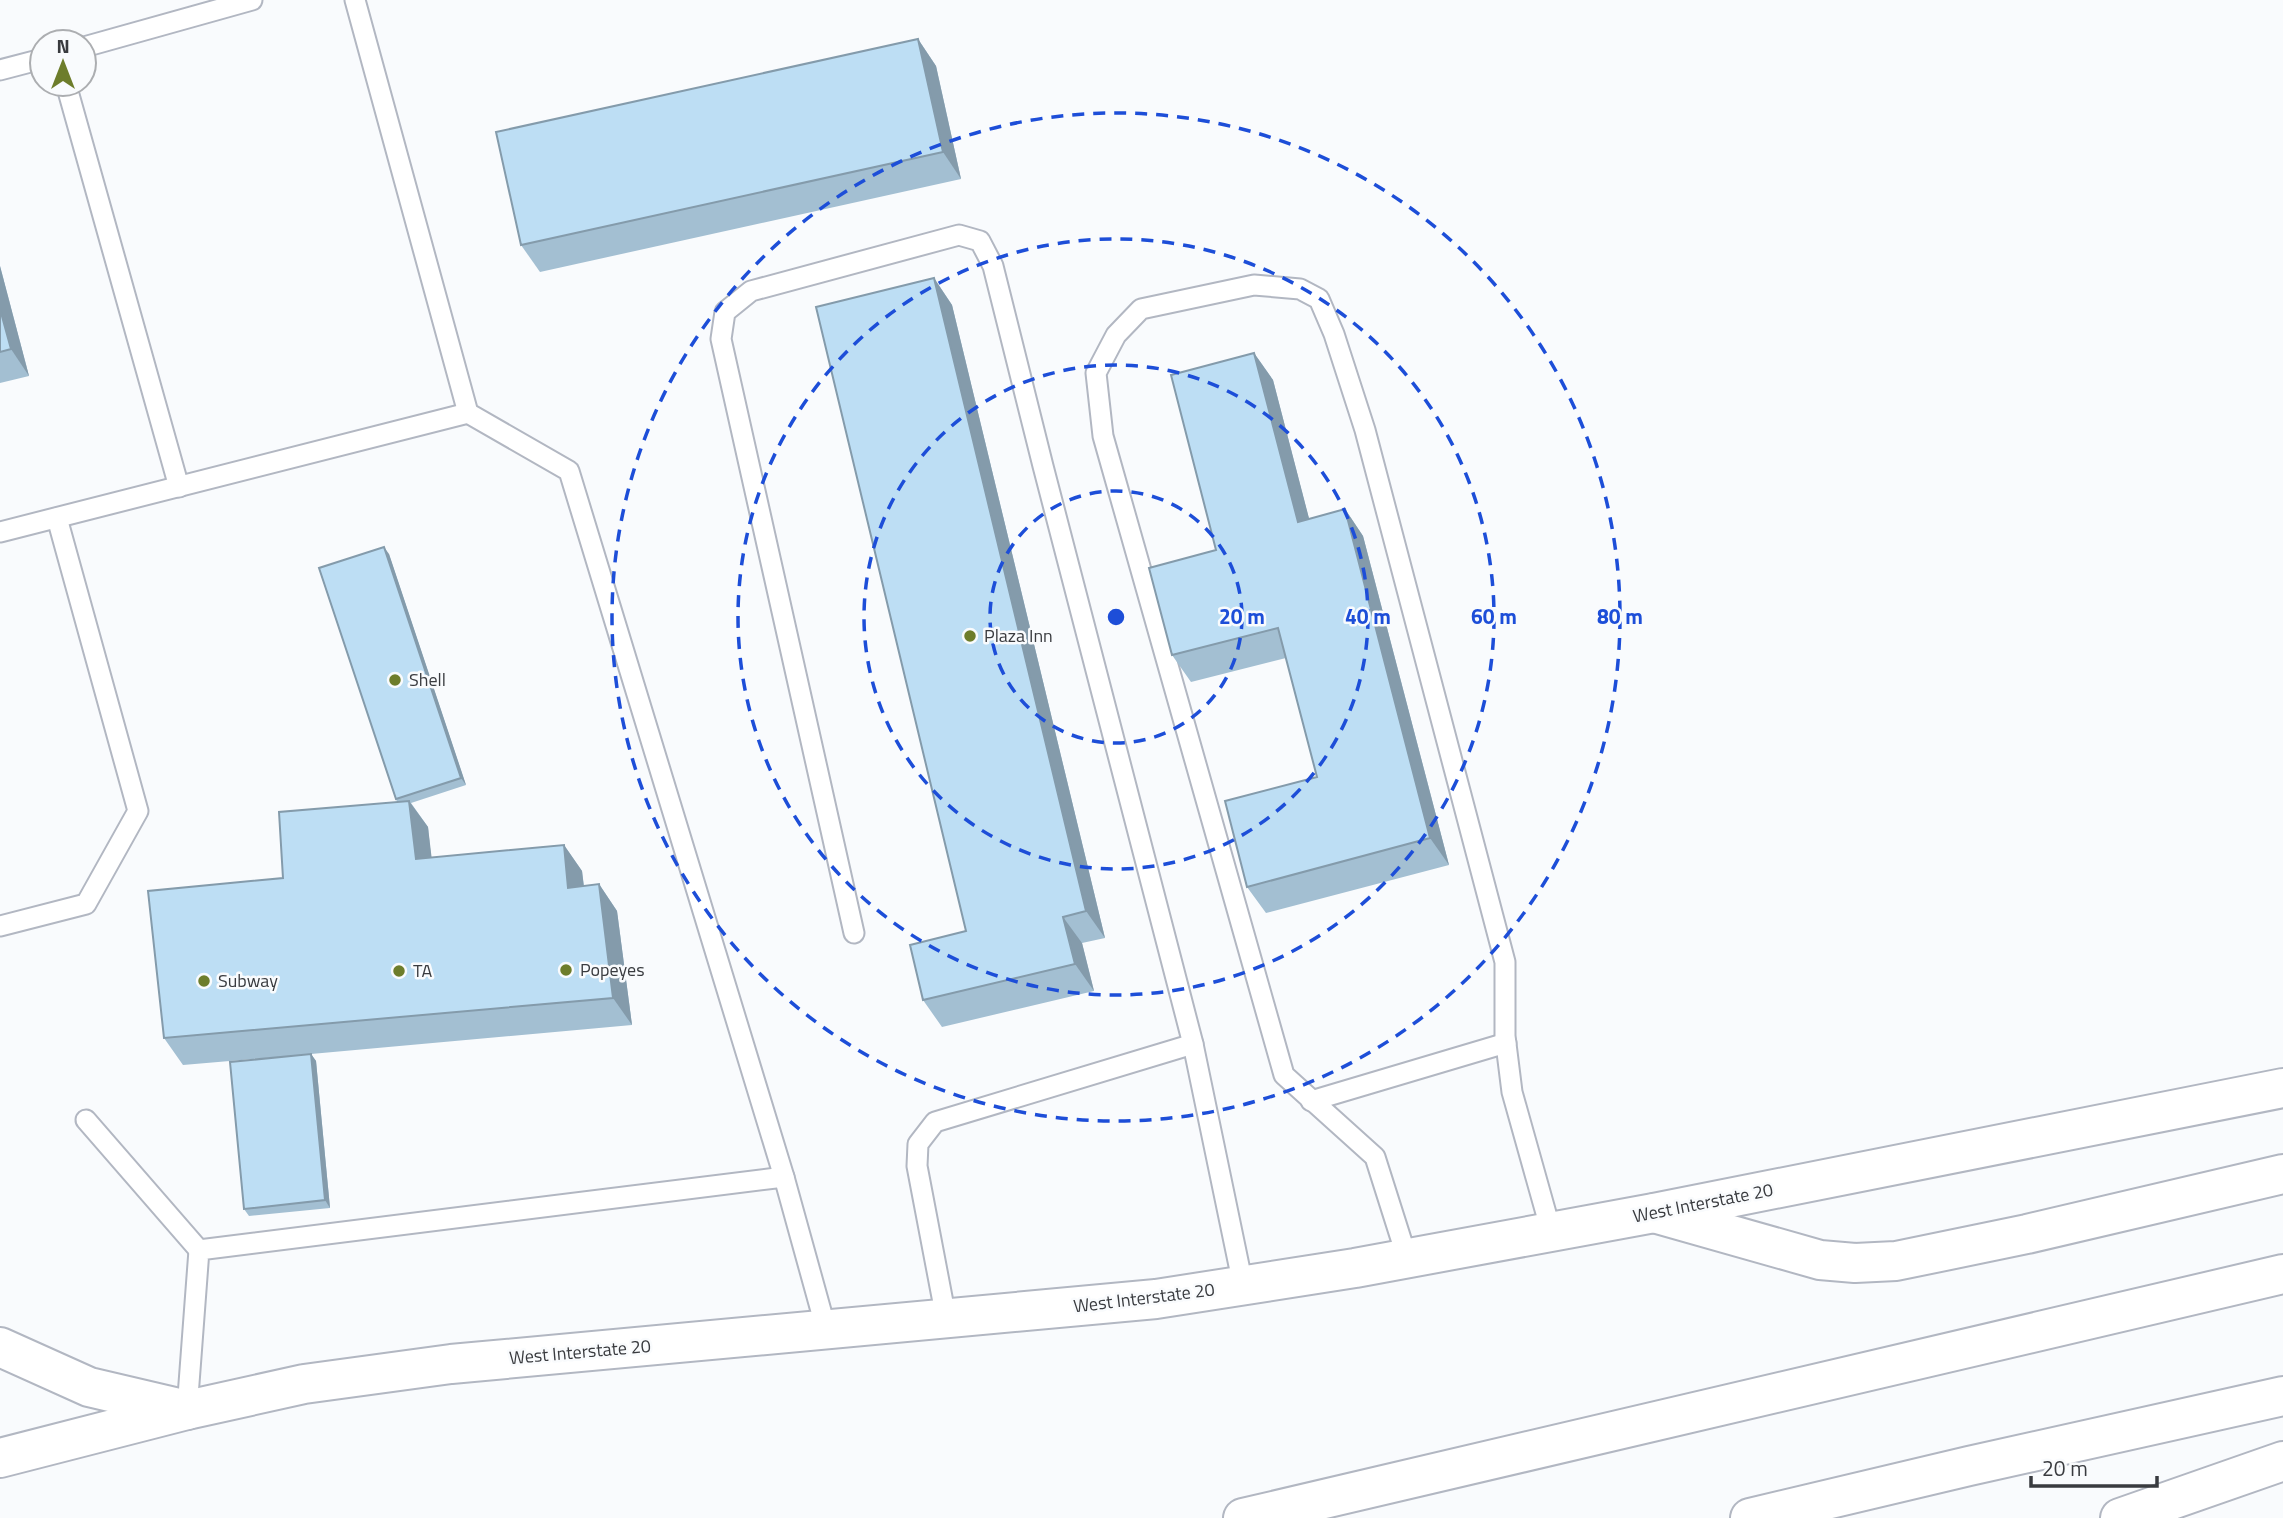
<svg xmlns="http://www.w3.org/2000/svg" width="2283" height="1518" font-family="'Titillium Web',sans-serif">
<rect width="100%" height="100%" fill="#f9fbfd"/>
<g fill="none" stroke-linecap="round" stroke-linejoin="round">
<g stroke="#b2b7c2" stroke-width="23">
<g id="service">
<polyline points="355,0 468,413 569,471 784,1177 826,1329"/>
<polyline points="84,47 252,0"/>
<polyline points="0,70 42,59"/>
<polyline points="66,84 179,487"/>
<polyline points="0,532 468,413"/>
<polyline points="0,926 86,904 138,811 57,518"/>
<polyline points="854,933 721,339 725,312 751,291 959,235 980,241 993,266 1043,466 1193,1044 1243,1285"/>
<polyline points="1311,1101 1506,1043"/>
<polyline points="86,1120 199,1250"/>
<polyline points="1407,1258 1375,1157 1284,1075 1103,436 1096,373 1116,335 1141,309 1254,285 1300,289 1319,299 1334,334 1365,430 1505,962 1505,1036 1512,1092 1551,1231"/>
<polyline points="946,1318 917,1166 918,1144 935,1122 1193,1044"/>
<polyline points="187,1410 199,1250 784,1177"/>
</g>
</g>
<g stroke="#b2b7c2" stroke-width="42">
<polyline id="secondary" points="0,1458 187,1410 304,1384 451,1364 1156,1299 1355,1268 1654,1213 2283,1088"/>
</g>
<g stroke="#b2b7c2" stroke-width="42">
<polyline id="primary" points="0,1347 89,1387 187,1410"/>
</g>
<g stroke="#b2b7c2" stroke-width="42">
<g id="motorway">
<polyline points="1654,1213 1820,1260 1855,1263 1896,1261 2027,1234 2283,1174"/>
<polyline points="1243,1518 2283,1274"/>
<polyline points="1750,1518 1969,1466 2283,1396"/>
<polyline points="2120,1518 2283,1461"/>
</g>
</g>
<use href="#service" stroke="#fff" stroke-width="19"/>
<use href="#secondary" stroke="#fff" stroke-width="38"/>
<use href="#primary" stroke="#fff" stroke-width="38"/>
<use href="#motorway" stroke="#fff" stroke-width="38"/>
</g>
<g fill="#a3bfd2">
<polygon points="918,39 936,66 961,179 540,272 521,245"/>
<polygon points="0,266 29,376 0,383"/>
<polygon points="934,278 952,305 1105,938 1082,943 1094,991 942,1027 923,1000 966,931"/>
<polygon points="1254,353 1273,380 1309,519 1345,509 1363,536 1449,865 1266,913 1247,887 1317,777 1286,658 1191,682 1172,655 1216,550"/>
<polygon points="389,554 466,785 411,803 428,827 431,858 564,845 582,871 584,886 599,884 617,911 632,1025 311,1054 316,1061 330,1208 249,1216 244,1209 301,1055 183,1065 164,1038 283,878 397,802 396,799"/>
</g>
<g fill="#849bab">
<polygon points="918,39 936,66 961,179 943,152"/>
<polygon points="0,266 29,376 11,349 0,309"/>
<polygon points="934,278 952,305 1105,938 1086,911"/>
<polygon points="1254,353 1273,380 1317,549 1298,522"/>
<polygon points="1345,509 1363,536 1449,865 1430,838"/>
<polygon points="384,547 389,554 466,785 461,778"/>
<polygon points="409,801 428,827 435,886 416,859"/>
<polygon points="564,845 582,871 587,915 568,888"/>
<polygon points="599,884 617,911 632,1025 613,998"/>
<polygon points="1063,917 1082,943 1094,991 1075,964"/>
<polygon points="311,1054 316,1061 330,1208 325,1200"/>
</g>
<g fill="#bddef4" stroke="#849bab" stroke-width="2">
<polygon points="918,39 943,152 521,245 496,132"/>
<polygon points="934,278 1086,911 1063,917 1075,964 923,1000 910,945 966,931 816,307"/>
<polygon points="0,309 11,349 0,352"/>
<polygon points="1254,353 1298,522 1345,509 1430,838 1247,887 1225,801 1317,777 1278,628 1172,655 1149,568 1216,550 1171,375"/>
<polygon points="384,547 461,778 396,799 319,568"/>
<polygon points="409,801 416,859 564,845 568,888 599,884 613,998 164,1038 148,891 283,878 279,812"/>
<polygon points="311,1054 325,1200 244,1209 230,1062"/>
</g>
<g fill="none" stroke="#1d4ed8" stroke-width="3.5" stroke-dasharray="12 9">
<circle cx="1116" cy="617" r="126"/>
<circle cx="1116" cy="617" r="252"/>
<circle cx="1116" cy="617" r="378"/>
<circle cx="1116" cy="617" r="504"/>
</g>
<g fill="#6d7d2b" stroke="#f9fbfd" stroke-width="2.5">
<circle cx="970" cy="636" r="7"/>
<circle cx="395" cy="680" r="7"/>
<circle cx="566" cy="970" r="7"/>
<circle cx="399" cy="971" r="7"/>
<circle cx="204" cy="981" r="7"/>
</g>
<g text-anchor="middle" stroke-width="5" stroke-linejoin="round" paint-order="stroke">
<g font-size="18" fill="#393b3f" stroke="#f9fbfd" text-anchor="start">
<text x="984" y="642">Plaza Inn</text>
<text x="409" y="686">Shell</text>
<text x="580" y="976">Popeyes</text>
<text x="413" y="977">TA</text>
<text x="218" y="987">Subway</text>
</g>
<g font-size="18" fill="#393b3f" stroke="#f9fbfd">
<text transform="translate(1703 1203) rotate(-11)" y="6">West Interstate 20</text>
<text transform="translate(1144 1298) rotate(-7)" y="6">West Interstate 20</text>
<text transform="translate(580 1352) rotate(-5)" y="6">West Interstate 20</text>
</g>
</g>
<circle cx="1116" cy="617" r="10" fill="#1d4ed8" stroke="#f9fbfd" stroke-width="3.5"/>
<g font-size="21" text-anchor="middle" font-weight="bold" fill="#1d4ed8" stroke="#f9fbfd" stroke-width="5" stroke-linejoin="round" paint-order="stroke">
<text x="1242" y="624">20 m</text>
<text x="1368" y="624">40 m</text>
<text x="1494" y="624">60 m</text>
<text x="1620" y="624">80 m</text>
</g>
<g transform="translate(63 63)"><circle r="33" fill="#f9fbfd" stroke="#acaeb1" stroke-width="2"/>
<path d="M0-5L12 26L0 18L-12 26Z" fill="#6d7d2b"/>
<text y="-10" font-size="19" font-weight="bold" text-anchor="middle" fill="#393b3f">N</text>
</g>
<path d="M2031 1476v10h126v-10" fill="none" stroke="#393b3f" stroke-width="3.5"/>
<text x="2042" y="1476" font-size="21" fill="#393b3f" stroke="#f9fbfd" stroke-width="5" paint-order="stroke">20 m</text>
</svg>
